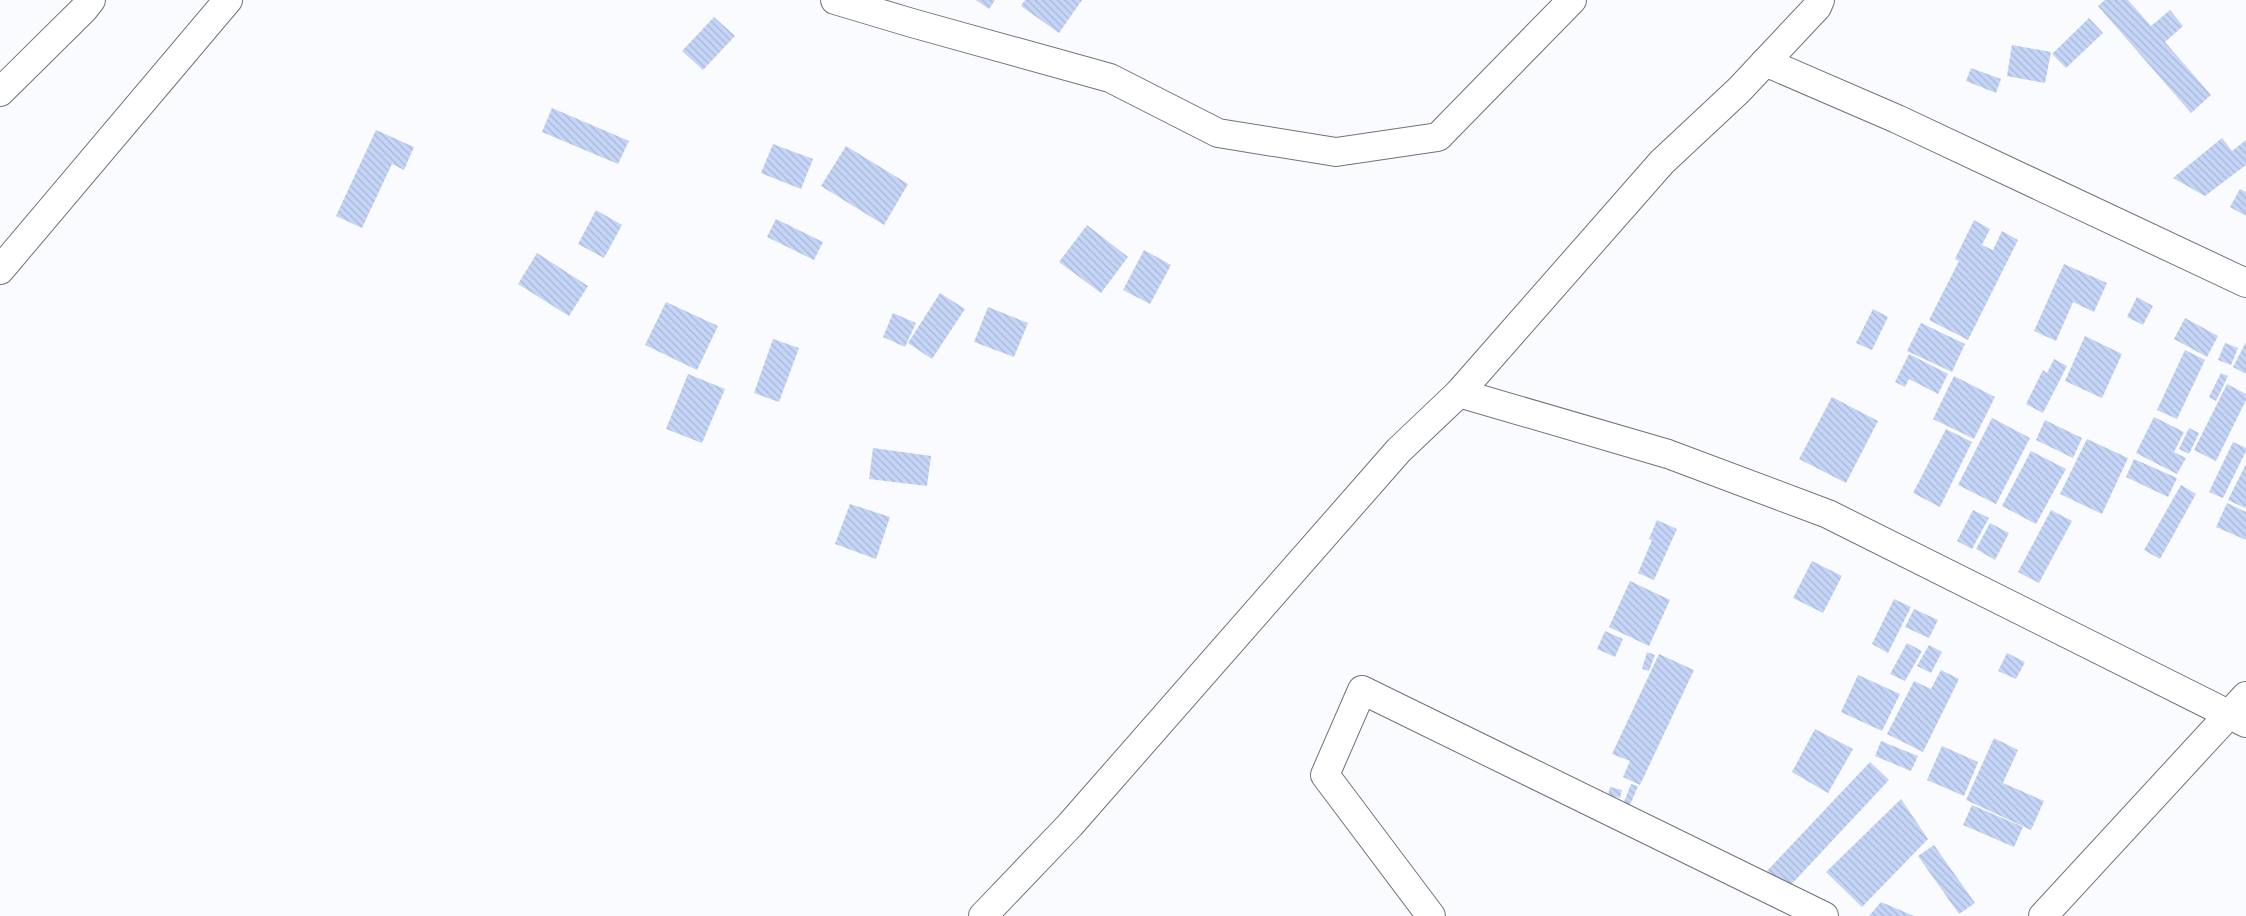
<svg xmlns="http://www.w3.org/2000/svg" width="2246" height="916" font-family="'Work Sans',sans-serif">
<defs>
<pattern id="building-back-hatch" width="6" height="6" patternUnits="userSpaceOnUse" patternTransform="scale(1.25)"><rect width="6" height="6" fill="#c5d5f7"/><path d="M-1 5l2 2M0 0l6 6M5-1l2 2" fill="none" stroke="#a9b7d4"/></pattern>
</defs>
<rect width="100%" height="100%" fill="#f9fbfe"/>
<g fill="url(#building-back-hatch)">
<polygon points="976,0 995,0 989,9"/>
<polygon points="1025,0 1082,0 1059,33 1021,6"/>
<polygon points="2105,0 2128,0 2151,26 2170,10 2183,26 2165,42 2211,95 2191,113 2098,6"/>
<polygon points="714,17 735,36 703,70 682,51"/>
<polygon points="2089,18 2103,33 2066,68 2052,54"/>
<polygon points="2012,45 2051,52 2045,83 2007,76"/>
<polygon points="1971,68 2001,79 1996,93 1966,81"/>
<polygon points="552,108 629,141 618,164 542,132"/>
<polygon points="376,130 414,147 404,170 392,164 362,228 336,216"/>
<polygon points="2222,138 2232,151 2246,140 2246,165 2205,196 2173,178"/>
<polygon points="773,144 813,159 801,189 761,173"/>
<polygon points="846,146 908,184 884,225 821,186"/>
<polygon points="2240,189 2246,192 2246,216 2230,207"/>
<polygon points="596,210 622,225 604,258 578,244"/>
<polygon points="776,219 823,242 814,260 767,237"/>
<polygon points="1974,220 1990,229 1982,245 1993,250 2002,231 2018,240 1968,340 1929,320 1959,261 1955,259"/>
<polygon points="1087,225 1128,257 1101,293 1059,262"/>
<polygon points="1144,250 1171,265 1150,304 1123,290"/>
<polygon points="537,253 588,286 569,316 518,284"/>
<polygon points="2064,264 2107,283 2094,312 2073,302 2056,341 2034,331"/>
<polygon points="940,293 965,309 932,359 908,343"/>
<polygon points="2137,297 2153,306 2143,325 2127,317"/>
<polygon points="666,302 718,326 697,370 645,345"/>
<polygon points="988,307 1028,323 1014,357 974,342"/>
<polygon points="1873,309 1888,317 1872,350 1856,343"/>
<polygon points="893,313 916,323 905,347 883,337"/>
<polygon points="2185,318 2218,336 2207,357 2174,339"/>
<polygon points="1921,323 1965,344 1952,372 1907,351"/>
<polygon points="2085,336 2122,354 2102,398 2065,381"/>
<polygon points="773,339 799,348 779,402 754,393"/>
<polygon points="2246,342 2246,374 2233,367"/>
<polygon points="2225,343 2238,348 2231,365 2218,360"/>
<polygon points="2185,350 2205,360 2177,419 2157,410"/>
<polygon points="1909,354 1948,374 1938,394 1909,379 1905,387 1895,382"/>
<polygon points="2054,359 2067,366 2043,413 2026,404 2043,370 2047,373"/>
<polygon points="2221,373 2228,376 2216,401 2209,397"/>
<polygon points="688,374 725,389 702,443 666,429"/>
<polygon points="1954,376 1995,397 1974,439 1933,419"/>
<polygon points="2227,384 2246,394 2246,400 2216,461 2194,450"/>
<polygon points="1832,397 1878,421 1846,483 1799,459"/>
<polygon points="2154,417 2184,432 2174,452 2186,458 2177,474 2136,453"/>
<polygon points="1992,418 2030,438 1996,504 1958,485"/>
<polygon points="2045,420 2082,438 2073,458 2036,440"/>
<polygon points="2189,428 2199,433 2189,454 2179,449"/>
<polygon points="1946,429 1972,442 1940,507 1913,493"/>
<polygon points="2087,439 2128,458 2102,514 2060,494"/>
<polygon points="2233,442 2246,448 2246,451 2223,498 2209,492"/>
<polygon points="873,448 931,456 927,486 869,479"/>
<polygon points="2031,451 2066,469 2036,524 2002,506"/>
<polygon points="2134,459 2177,478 2168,497 2126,477"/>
<polygon points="2246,464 2246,506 2245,508 2228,500"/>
<polygon points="2181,485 2196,494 2160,559 2144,550"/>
<polygon points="2227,503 2246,512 2246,540 2216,527"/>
<polygon points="850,504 890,517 876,559 835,544"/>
<polygon points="1973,510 1989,518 1972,549 1957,541"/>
<polygon points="2051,510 2072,521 2039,583 2018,572"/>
<polygon points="1657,520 1677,529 1654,580 1638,573 1652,540 1649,539"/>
<polygon points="1990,523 2009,533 1995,560 1976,549"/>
<polygon points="1812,561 1842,576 1823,613 1793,598"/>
<polygon points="1630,581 1670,600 1649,646 1609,627"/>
<polygon points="1894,599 1911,607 1888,653 1872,644"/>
<polygon points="1914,609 1938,620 1929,638 1905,627"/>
<polygon points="1605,631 1623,639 1615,657 1597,649"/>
<polygon points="1907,643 1922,651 1905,681 1890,674"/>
<polygon points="1929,645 1942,652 1931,673 1917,666"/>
<polygon points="1647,652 1655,655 1649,671 1642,669"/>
<polygon points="2007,653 2025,662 2016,679 1998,671"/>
<polygon points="1659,654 1694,670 1640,785 1623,777 1630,761 1612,754"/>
<polygon points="1941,670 1959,679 1923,752 1887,734 1914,681 1931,689"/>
<polygon points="1858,675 1900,694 1882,731 1841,712"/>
<polygon points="1815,729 1853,749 1828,793 1792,772"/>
<polygon points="1994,738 2018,750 2003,783 2044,801 2031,830 1966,800"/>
<polygon points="1881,741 1918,756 1911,771 1875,756"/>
<polygon points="1942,746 1978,762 1964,796 1927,780"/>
<polygon points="1870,762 1889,780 1787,889 1767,871"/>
<polygon points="1631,784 1638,786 1630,805 1624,802"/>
<polygon points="1610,787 1622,790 1620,798 1608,795"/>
<polygon points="1901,799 1928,839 1862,907 1826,872"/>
<polygon points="1972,805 2023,827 2014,847 1963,825"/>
<polygon points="1934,845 1975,903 1959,914 1918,856"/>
<polygon points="1881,902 1914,916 1869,916"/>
</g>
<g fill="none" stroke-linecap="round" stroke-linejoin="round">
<g stroke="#717377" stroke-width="30">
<g id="minor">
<polyline points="835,0 912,23 1110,78 1218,133 1336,152 1438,137 1572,0"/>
<polyline points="1765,62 1897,119 2246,283"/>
<polyline points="0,92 84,9 91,0"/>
<polyline points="0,270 228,0"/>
<polyline points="1459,393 1668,454 1828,514 2246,723"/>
<polyline points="983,916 1070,825 1399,450 1459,393 1662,162 1739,90 1817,7 1820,0"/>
<polyline points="1431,916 1325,775 1362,690 1824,916"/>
<polyline points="2043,916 2246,696"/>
</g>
</g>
<use href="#minor" stroke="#fff" stroke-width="28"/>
</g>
</svg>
